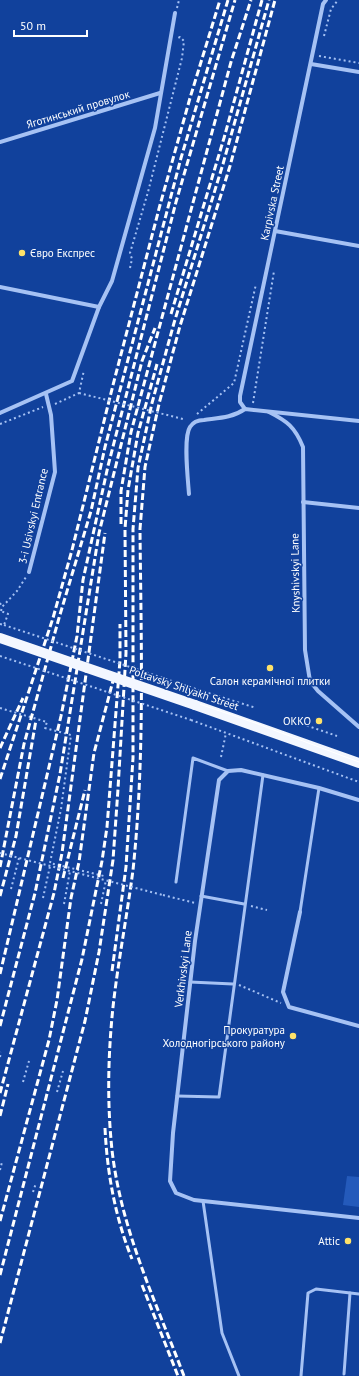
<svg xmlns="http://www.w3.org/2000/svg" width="359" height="1376" font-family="'PT Sans',sans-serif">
<rect width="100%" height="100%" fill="#11419c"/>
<polygon fill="#245abb" points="347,1176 359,1177 359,1207 343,1205"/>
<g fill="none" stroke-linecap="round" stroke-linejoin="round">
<g stroke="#a6c2f4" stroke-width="2" stroke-dasharray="2 3" stroke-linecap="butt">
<polyline points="177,8 179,0"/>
<polyline points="324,36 331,9 338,0"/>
<polyline points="319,56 359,63"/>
<polyline points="130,268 132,259 130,253 148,192 182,58 184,41 180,37 176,39"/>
<polyline points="253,403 274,271"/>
<polyline points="55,404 79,393 84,370"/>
<polyline points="197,414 234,383 256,284"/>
<polyline points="0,424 43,407"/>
<polyline points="0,603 2,607"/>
<polyline points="1,611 2,607 17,591 26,577"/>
<polyline points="0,624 4,625 8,614 1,611"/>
<polyline points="199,690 256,708"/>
<polyline points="0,708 47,722 45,728 71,735 61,809 50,863 104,876"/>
<polyline points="288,719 337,736"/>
<polyline points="191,720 359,782"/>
<polyline points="221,757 226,733"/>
<polyline points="11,889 19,858"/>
<polyline points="163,895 195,903"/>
<polyline points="43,898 50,866"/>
<polyline points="64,904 70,871"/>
<polyline points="101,904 106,880"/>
<polyline points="251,906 267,910"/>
<polyline points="239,985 281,1003"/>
<polyline points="0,1057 1,1052"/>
<polyline points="23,1082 29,1061"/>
<polyline points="57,1092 63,1071"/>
<polyline points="0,1170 2,1162"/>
<polyline points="33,1192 36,1183"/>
</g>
<g stroke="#a6c2f4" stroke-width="3">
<polyline points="176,882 193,758 228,771"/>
<polyline points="201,896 244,904"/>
<polyline points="300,912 319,788"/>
<polyline points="190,982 233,984"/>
<polyline points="177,1096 219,1097 263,775"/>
<polyline points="203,1201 222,1333 239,1376"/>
<polyline points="344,1374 350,1293"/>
<polyline points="301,1376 308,1293 316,1289 359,1294"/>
</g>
<g stroke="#a6c2f4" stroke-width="4">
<polyline points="311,64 359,72"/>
<polyline points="0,142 160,93"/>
<polyline points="275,231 359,246"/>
<polyline points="0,287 99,307"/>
<polyline points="245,409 240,402 240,396 323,4 326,0"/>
<path d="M 269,412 C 287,421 295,427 303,447 L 305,650 L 310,681 L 318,691 L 359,727"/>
<polyline points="0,413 72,381 99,307 112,281 155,128 175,13"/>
<path d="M 189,494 C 188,480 183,437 190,427 C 193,422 199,420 204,420 C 218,418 232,418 245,409 L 359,421"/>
<polyline points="303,502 359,508"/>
<polyline points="29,572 55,472 51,415 46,394"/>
<polyline points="359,800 319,788 241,770 228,771 219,780 195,941 173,1133 170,1181 176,1193 194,1200 359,1218"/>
<polyline points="300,912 283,992 289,1007 359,1026"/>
</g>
<polyline stroke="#f3f7ff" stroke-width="10" points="195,705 359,763"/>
<polyline stroke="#fff" stroke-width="1" points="0,636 255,723 359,762"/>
<g stroke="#fff" stroke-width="3" stroke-dasharray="7 3" stroke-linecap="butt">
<polyline points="171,314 224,138 262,0"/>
<polyline points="121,524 121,491 131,432 231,62 251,0"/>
<polyline points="0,748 23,698"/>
<polyline points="0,779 53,618 72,550 113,385 160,205 190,98 220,0"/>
<polyline points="0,867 24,744 59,618 91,511 105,447 181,158 228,0"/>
<polyline points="63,878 85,790"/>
<polyline points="0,896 16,836 36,720"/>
<polyline points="112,971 126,867 133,758 133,529 138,468 152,403 174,323 223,164 269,0"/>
<polyline points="0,974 61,716 77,636 83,580 108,466 176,202 235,0"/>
<polyline points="0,1026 35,893 60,774 99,533 142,361 155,328"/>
<polyline points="0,1093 54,893 62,853 105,533"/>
<polyline points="0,1116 8,1084"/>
<path d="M 105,1128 C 107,1172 115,1217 132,1259"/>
<polyline points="0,1221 49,1040 57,1000 71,898 79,862 94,753 114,677"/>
<polyline points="0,1275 82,959 102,861 107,827 120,660 120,624"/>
<polyline points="142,1285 178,1376"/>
<polyline points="0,1343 85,1021 99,952 113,860 118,789 126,653 125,529 128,490 138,433 157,364"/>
<path d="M 184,1376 C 156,1302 121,1230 112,1150 C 107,1103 108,1055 113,1007 C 118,962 127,916 133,870 C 145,757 141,642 140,529 L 145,467 L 159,404 L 180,326 L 230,166 L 275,0"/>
</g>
<g stroke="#a6c2f4" stroke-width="2" stroke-dasharray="2 3" stroke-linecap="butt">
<polyline points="79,393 183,419"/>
<polyline points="4,625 199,690"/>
<polyline points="0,656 191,720"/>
<polyline points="0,853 163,895"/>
</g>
<polyline stroke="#f3f7ff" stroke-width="10" points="0,638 195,705"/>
</g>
<g fill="#ffe269" stroke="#11419c" stroke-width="1.5">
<circle cx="22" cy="253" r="4"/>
<circle cx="270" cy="668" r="4"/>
<circle cx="319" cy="721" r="4"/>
<circle cx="293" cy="1036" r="4"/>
<circle cx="348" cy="1241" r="4"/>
</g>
<g text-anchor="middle" stroke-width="3" stroke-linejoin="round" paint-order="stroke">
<g font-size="11" fill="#fff" stroke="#11419c">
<text transform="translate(78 109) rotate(-17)" y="4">Яготинський провулок</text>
<text transform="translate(272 203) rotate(-78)" y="4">Karpivska Street</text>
<text transform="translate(33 516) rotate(-77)" y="4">3-i Usivskyi Entrance</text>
<text transform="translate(295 573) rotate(-91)" y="4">Knyshivskyi Lane</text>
<text transform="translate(184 688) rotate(19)" y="4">Poltavsky Shlyakh Street</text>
<text transform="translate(183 969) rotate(-83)" y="4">Verkhivskyi Lane</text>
</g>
<g font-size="11" fill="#fff" stroke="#11419c" text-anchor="end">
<text x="30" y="257" text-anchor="start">Євро Експрес</text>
<text x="270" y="685" text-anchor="middle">Салон керамічної плитки</text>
<text x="311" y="725">OKKO</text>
<text x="285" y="1034">Прокуратура<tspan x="285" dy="13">Холодногірського району</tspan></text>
<text x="340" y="1245">Attic</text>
</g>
</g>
<path d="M14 30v6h73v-6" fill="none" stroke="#ffffff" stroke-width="2"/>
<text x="20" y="30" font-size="12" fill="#ffffff" stroke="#11419c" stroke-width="3" paint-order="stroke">50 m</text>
</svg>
